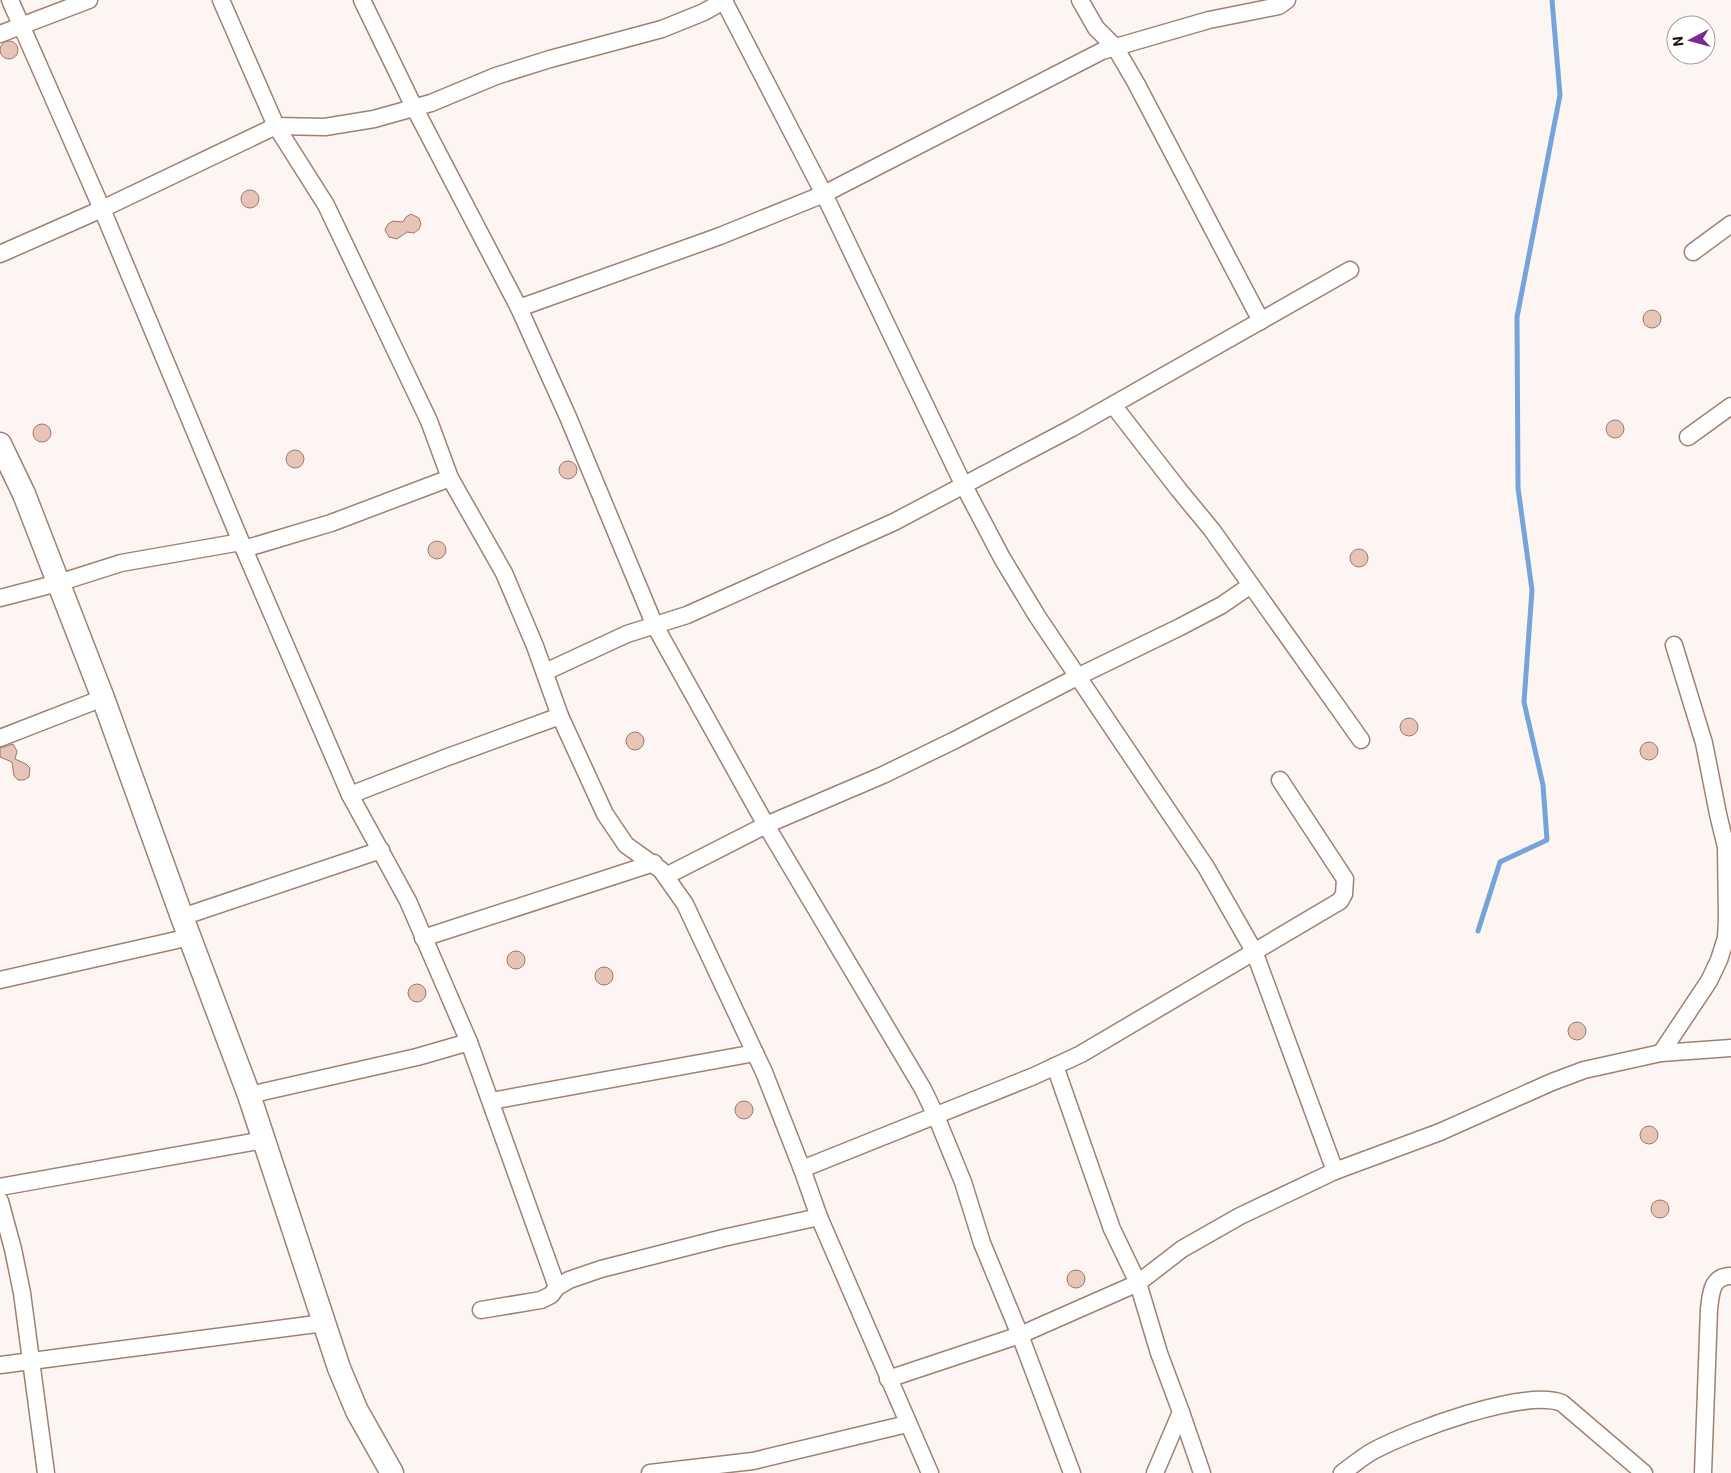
<svg xmlns="http://www.w3.org/2000/svg" width="1731" height="1473" font-family="Roboto,sans-serif">
<rect width="100%" height="100%" fill="#fcf5f2"/>
<g fill="none" stroke-linecap="round" stroke-linejoin="round">
<polyline stroke="#77a3db" stroke-width="5" points="1478,931 1500,862 1547,840 1543,785 1524,702 1532,590 1518,488 1517,317 1560,95 1552,0"/>
</g>
<g fill="#e8c4b7" stroke="#9a786d">
<circle cx="9" cy="50" r="9"/>
<circle cx="250" cy="199" r="9"/>
<polygon points="411,214 419,218 421,224 419,229 414,233 407,232 397,239 389,237 385,230 388,224 393,221 403,222 406,217"/>
<circle cx="1652" cy="319" r="9"/>
<circle cx="1615" cy="429" r="9"/>
<circle cx="42" cy="433" r="9"/>
<circle cx="295" cy="459" r="9"/>
<circle cx="568" cy="470" r="9"/>
<circle cx="437" cy="550" r="9"/>
<circle cx="1359" cy="558" r="9"/>
<circle cx="1409" cy="727" r="9"/>
<circle cx="635" cy="741" r="9"/>
<circle cx="1649" cy="751" r="9"/>
<polygon points="13,744 17,751 15,759 26,764 30,768 29,777 24,780 18,780 14,776 12,762 0,757 0,748"/>
<circle cx="516" cy="960" r="9"/>
<circle cx="604" cy="976" r="9"/>
<circle cx="417" cy="993" r="9"/>
<circle cx="1577" cy="1031" r="9"/>
<circle cx="744" cy="1110" r="9"/>
<circle cx="1649" cy="1135" r="9"/>
<circle cx="1660" cy="1209" r="9"/>
<circle cx="1076" cy="1279" r="9"/>
</g>
<g fill="none" stroke-linecap="round" stroke-linejoin="round">
<g stroke="#a08171" stroke-width="19">
<g id="street">
<polyline points="10,0 102,209 241,542 350,795 408,901 469,1042 557,1287"/>
<polyline points="221,0 276,126 326,205 429,421 450,478 504,573 535,646 560,716 605,814 626,845 661,870 685,904 764,1072 802,1169 819,1217 930,1473"/>
<polyline points="362,0 414,107 519,308 568,417 655,626 766,825 923,1089 936,1116 963,1182 982,1243 1020,1335 1072,1473"/>
<polyline points="1080,0 1096,28 1115,47 1136,83 1261,321"/>
<polyline points="724,1 824,194 963,484 1002,558 1037,616 1206,867 1254,951 1335,1171"/>
<polyline points="0,34 89,0"/>
<polyline points="1693,252 1731,224"/>
<polyline points="0,254 102,209 276,126 325,127 374,119 431,103 496,76 550,59 662,29 704,12 725,0"/>
<polyline points="519,308 720,236 824,194 1102,51 1209,20 1279,6 1287,0"/>
<polyline points="1113,405 1179,490 1212,530 1361,740"/>
<polyline points="1688,437 1731,406"/>
<polyline points="244,549 331,523 450,478"/>
<polyline points="0,598 58,583 121,563 241,542"/>
<polyline points="545,672 627,634 687,615 894,522 1072,428 1350,270"/>
<polyline points="0,738 103,698"/>
<polyline points="350,795 445,758 560,716"/>
<polyline points="666,876 766,825 883,775 955,740 1077,677 1180,627 1222,605 1251,585"/>
<polyline points="182,917 381,850"/>
<polyline points="423,938 654,863"/>
<polyline points="0,980 190,937"/>
<polyline points="1661,1053 1709,981 1719,960 1726,938 1727,919 1726,847 1718,814 1704,743 1674,645"/>
<polyline points="1055,1066 1112,1229 1138,1283 1159,1353 1181,1412 1155,1473"/>
<polyline points="249,1095 417,1057 469,1042"/>
<polyline points="491,1101 755,1053"/>
<polyline points="802,1169 1034,1076 1081,1054 1340,901 1344,894 1345,879 1280,780"/>
<polyline points="0,1187 264,1140"/>
<polyline points="0,1201 13,1249 22,1293 46,1473"/>
<polyline points="481,1310 541,1300 551,1295 557,1287 569,1280 601,1269 723,1238 819,1217"/>
<polyline points="0,1365 324,1323"/>
<polyline points="888,1379 1020,1335 1138,1283 1182,1249 1240,1216 1335,1171 1440,1132 1552,1082 1584,1070 1661,1053 1731,1048"/>
<polyline points="1181,1412 1202,1473"/>
<polyline points="650,1473 753,1461 907,1424"/>
<path d="M 1342,1473 C 1352,1466 1362,1457 1373,1451 C 1410,1431 1524,1388 1562,1403 L 1644,1473"/>
<path d="M 1703,1473 L 1709,1309 C 1711,1294 1711,1276 1731,1276"/>
</g>
</g>
<g stroke="#a08171" stroke-width="25">
<polyline id="secondary" points="0,444 24,494 103,698 182,917 249,1095 339,1368 357,1411 392,1473"/>
</g>
<use href="#street" stroke="#fff" stroke-width="16"/>
<use href="#secondary" stroke="#fff" stroke-width="22"/>
</g>
<g transform="translate(1691 40) rotate(264)"><circle r="24" fill="#ffffff" stroke="#a49f9d"/>
<path d="M0-4L9 19L0 12L-9 19Z" fill="#782899"/>
<text y="-8" font-size="14" font-weight="bold" text-anchor="middle" fill="#1b0f0a">N</text>
</g>
</svg>
